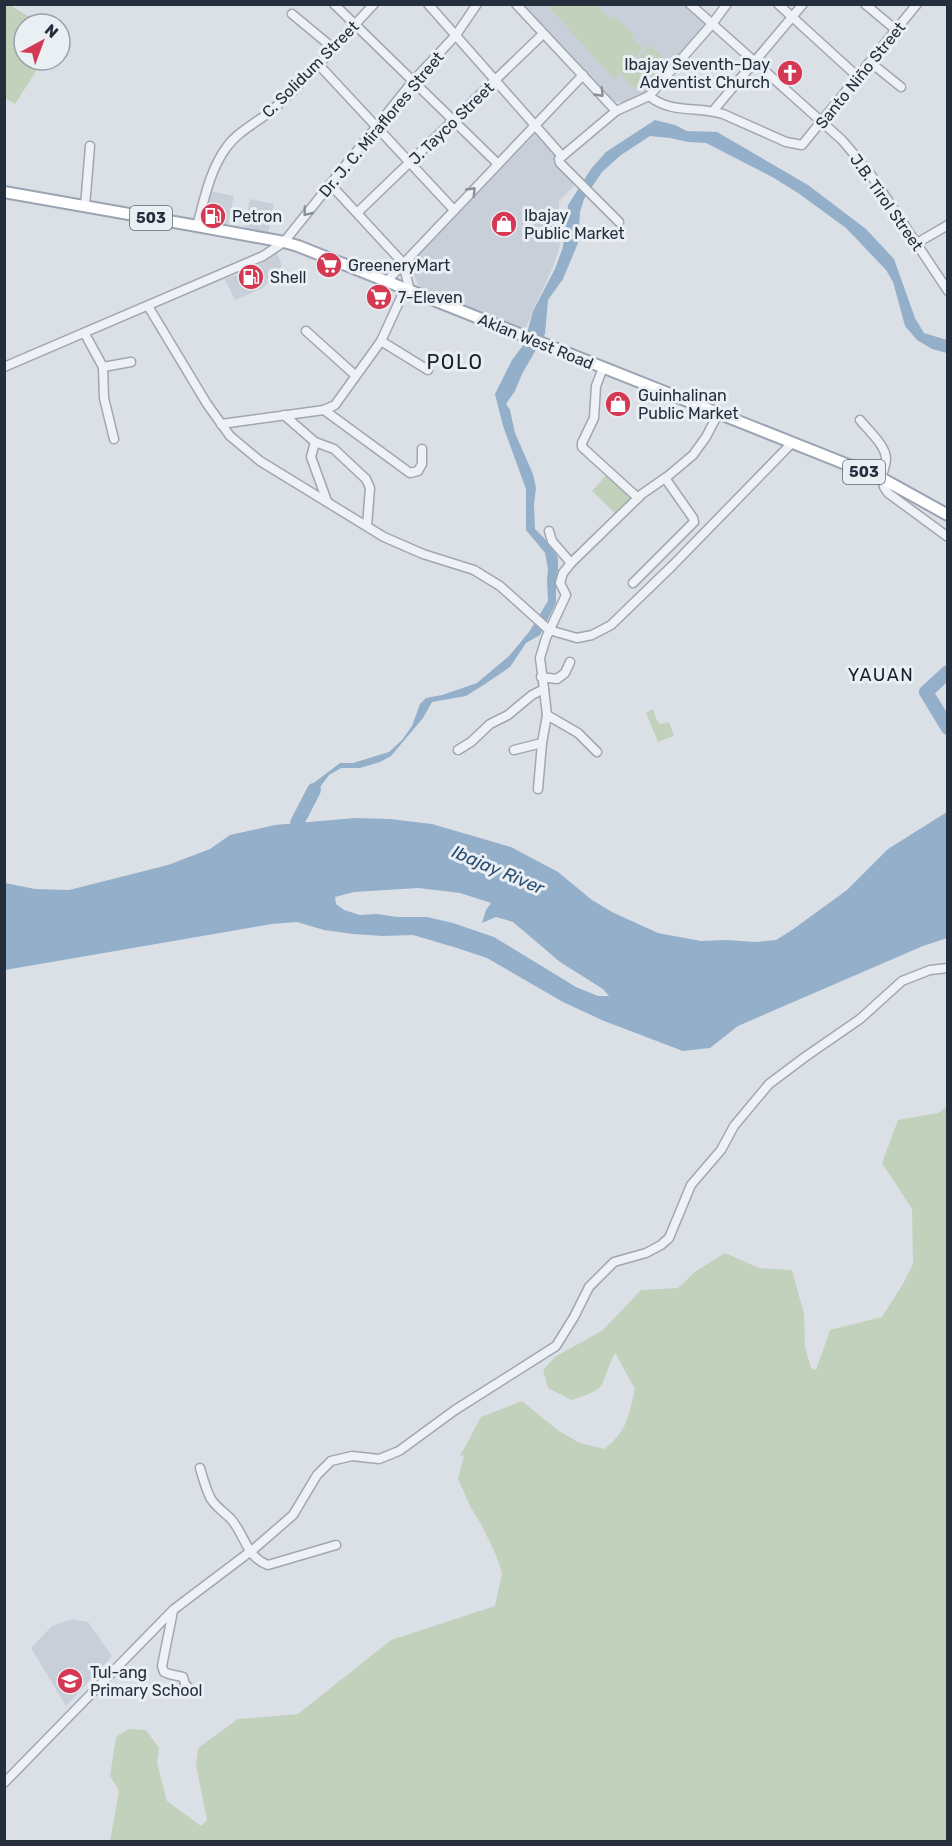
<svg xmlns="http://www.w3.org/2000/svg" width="952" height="1846" font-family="Rubik,sans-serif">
<rect width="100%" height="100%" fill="#dbe0e7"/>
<g fill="#c9cfd9">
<polygon points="523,5 686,5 707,24 646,93 626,102 613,102"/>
<polygon points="536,133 557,156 554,159 577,183 559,201 560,246 553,267 534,308 525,330 424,289 418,285 412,270 419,255"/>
<polygon points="210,191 234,196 227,227 203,221"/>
<polygon points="250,199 274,204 268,233 244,228"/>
<polygon points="277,253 282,266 263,288 235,300 225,279 251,270"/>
<polygon points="72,1619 88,1622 112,1656 66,1706 31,1648 52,1626"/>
</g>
<g fill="#c2d1bc">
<polygon points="4,5 10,5 40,24 24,24 24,60 43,60 15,104 5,98"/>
<polygon points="547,5 597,5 611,19 614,16 634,35 632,38 643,48 615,80"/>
<polygon points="650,45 666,61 638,91 621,76"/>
<polygon points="608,473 635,498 617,515 592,491"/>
<polygon points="653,709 657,721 660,724 669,722 674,736 658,742 646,713"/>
<path d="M 947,1106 L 947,1841 L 110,1841 L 119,1791 L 110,1776 L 116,1737 L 128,1729 L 146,1730 L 159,1748 L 157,1763 L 167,1801 L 201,1826 L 207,1820 L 196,1765 L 198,1748 L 238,1719 L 298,1714 L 391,1640 L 495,1606 L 502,1573 L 496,1555 L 482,1526 L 471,1508 L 458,1479 L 464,1455 L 460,1456 L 481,1417 L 522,1401 L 559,1431 L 580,1443 L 604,1449 C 627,1432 629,1415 635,1389 L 615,1353 C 598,1385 612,1388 571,1400 L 548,1388 L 543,1370 L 555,1357 L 603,1330 L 641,1290 L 678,1288 L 696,1271 L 725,1253 L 759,1268 L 792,1270 L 804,1314 L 805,1347 L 811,1368 L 816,1370 L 830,1330 L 882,1317 L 904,1282 L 913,1264 L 912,1209 L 882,1163 L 898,1120 L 938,1113 Z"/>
</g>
<g fill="#94afc9" fill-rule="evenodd">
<polygon points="655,120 675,125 687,131 717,132 808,185 866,229 894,259 915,318 924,333 947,340 947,353 932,349 917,340 905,326 893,282 886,270 846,228 798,193 774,178 706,143 688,142 670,138 650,136 621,155 602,172 584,199 580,212 578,243 563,279 548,300 545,334 522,374 515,391 506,404 510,410 515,433 533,474 536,488 534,504 535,529 552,546 558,558 558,569 556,583 556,603 540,635 526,643 510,667 485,684 466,696 432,702 423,718 391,756 380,762 360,768 341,768 329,775 307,805 304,806 311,785 340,763 353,763 389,752 402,740 412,726 420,704 426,698 442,695 477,683 509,656 529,632 548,601 547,579 548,569 545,553 526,530 526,489 503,426 495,394 512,360 524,344 533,311 555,269 563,247 568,205 591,169 606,152"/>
<path d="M 947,812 L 947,938 L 923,946 L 738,1026 L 710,1048 L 683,1051 L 604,1021 L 563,1002 L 487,958 L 457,948 L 413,935 L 383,936 L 353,934 L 324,930 L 297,922 L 272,924 L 5,970 L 5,883 L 35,889 L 69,890 L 168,865 L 210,849 L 230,835 L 275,825 L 355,818 L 390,819 L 432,824 L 511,847 L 558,872 L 592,900 L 612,912 L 658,933 L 701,941 L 727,940 L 755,942 L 776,940 L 792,930 L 847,890 L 888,849 ZM 418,888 L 460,893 L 491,903 L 486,910 L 482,923 L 496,917 L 513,922 L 560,962 L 603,989 L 609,996 L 598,996 L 576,987 L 494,937 L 453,923 L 427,917 L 397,917 L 377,914 L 360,915 L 344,910 L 336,904 L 335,897 L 354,892 Z"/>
</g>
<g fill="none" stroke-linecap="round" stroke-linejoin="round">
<g stroke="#94afc9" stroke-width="14">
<polyline points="948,672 926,692 948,728"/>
<polyline points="297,823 314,790"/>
</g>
<g stroke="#a1a7b1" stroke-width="11">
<g id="minor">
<polyline points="334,4 498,164"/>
<polyline points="428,4 562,156"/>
<polyline points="516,4 616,111"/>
<polyline points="690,4 842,140 869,172 948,291"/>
<polyline points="778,4 858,77"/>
<polyline points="865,4 896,30"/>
<polyline points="292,14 333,48"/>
<polyline points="870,62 901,87"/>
<polyline points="318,64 454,210"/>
<path d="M 649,96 C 671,114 697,106 723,114 L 786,142 L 802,145 L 917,4"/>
<polyline points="713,111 803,4"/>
<polyline points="330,184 403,263 410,291"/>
<polyline points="85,206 90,146"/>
<polyline points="358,212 543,34"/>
<polyline points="619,222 560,163 559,159 616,111 649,96 712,24 727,4"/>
<path d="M 197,226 C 204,200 210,170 226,148 C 237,132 256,123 271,111 C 308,79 340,40 374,4"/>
<polyline points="917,243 948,225"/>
<polyline points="386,282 583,75"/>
<polyline points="148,306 207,404 230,436 260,461 384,537 423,554 474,570 500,586 549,630 577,638 592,635 611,625 672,566 791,444"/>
<polyline points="306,331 355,375"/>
<polyline points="85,334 103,367 104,398 114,439"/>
<polyline points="381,341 428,370"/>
<polyline points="4,367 263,256 284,242 413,81 456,35 477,4"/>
<polyline points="103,367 131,362"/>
<polyline points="603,368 596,386 594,418 582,443 582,447 638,498"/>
<polyline points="324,410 410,473 418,471 422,464 422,449"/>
<polyline points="284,415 315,442 334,449 366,479 370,488 367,526"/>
<path d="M 860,420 C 869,431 885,445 886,458 C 886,465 883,472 881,478"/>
<polyline points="221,424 324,410 335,405 381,341 405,289"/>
<polyline points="315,442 311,457 327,501"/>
<polyline points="883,479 884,487 888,493 948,537"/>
<polyline points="549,531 552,541 571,563"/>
<polyline points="633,583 694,522 693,518 665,478"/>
<polyline points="541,677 557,679 565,673 570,662"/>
<polyline points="547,715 578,733 597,752"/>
<polyline points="458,750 471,742 490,724 508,715 532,695 544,689 540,658 546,638 566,595 560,583 563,573 571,563 642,494 668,476 693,455 706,437 718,414"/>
<polyline points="514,750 542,743 547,715 544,689"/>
<polyline points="538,789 542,743"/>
<path d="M 200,1468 C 203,1478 206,1490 211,1499 C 216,1507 224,1512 231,1519 C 245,1535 246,1557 268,1565 L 336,1545"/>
<polyline points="173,1611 162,1666 164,1672 169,1674 183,1677 185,1684 192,1691"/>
<polyline points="4,1783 173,1610 255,1548 293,1515 317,1475 331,1461 352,1456 379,1459 399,1451 455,1410 556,1346 574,1317 589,1287 614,1262 646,1253 661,1245 669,1238 691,1185 721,1150 734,1126 769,1084 805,1057 860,1019 902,981 930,970 948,968"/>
</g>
</g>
<g stroke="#9aa4b3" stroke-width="14">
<polyline id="major" points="4,192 197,226 284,242 298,246 881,478 948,515"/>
</g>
<use href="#minor" stroke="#eef1f5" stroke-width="8"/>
<use href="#major" stroke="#fff" stroke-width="10"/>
</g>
<defs><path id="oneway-chevron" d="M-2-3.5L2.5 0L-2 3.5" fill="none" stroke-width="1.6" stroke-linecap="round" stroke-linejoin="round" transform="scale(1.5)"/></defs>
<g stroke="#8a9099">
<use href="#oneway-chevron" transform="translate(600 93) rotate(46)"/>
<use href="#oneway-chevron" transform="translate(472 191) rotate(-46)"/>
<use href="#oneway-chevron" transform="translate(307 212) rotate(129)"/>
</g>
<defs>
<g id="church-disc" transform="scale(1.35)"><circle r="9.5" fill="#d43853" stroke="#eaeff4"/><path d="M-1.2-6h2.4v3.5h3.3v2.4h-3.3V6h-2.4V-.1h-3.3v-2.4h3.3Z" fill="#fff"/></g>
<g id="fuel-disc" transform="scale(1.35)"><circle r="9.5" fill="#d43853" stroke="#eaeff4"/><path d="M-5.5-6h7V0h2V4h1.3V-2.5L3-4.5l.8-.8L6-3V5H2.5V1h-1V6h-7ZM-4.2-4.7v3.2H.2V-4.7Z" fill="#fff"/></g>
<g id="shop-disc" transform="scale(1.35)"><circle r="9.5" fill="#d43853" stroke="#eaeff4"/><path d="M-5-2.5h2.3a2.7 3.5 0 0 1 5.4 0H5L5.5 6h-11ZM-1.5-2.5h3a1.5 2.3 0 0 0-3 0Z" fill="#fff"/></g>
<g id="supermarket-disc" transform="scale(1.35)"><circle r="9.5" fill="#d43853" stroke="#eaeff4"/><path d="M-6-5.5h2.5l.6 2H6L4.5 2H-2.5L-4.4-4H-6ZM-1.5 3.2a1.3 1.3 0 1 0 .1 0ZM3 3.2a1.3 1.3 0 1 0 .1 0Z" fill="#fff"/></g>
<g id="school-disc" transform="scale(1.35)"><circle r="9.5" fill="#d43853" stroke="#eaeff4"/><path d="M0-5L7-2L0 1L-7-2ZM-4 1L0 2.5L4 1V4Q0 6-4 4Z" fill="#fff"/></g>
</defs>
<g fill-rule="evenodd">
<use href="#church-disc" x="790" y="73"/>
<use href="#fuel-disc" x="213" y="216"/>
<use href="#shop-disc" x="504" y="224"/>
<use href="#supermarket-disc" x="329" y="265"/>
<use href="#fuel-disc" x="251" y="277"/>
<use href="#supermarket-disc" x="379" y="297"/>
<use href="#shop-disc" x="618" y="404"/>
<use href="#school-disc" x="70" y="1681"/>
</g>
<g text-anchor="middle" stroke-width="6" stroke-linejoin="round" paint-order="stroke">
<g fill="#eaeff4" stroke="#606874" stroke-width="1.5">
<rect x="130" y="206" width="42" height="24" rx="4.5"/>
<rect x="843" y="460" width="42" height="24" rx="4.5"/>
</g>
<g font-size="15" font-weight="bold" fill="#252e3d">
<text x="151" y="223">503</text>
<text x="864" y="477">503</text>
</g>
<g font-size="16" fill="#252e3d" stroke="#eaeff4" text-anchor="start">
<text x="770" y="70" text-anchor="end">Ibajay Seventh-Day<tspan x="770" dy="18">Adventist Church</tspan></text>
<text x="524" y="221">Ibajay<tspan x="524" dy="18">Public Market</tspan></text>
<text x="232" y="222">Petron</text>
<text x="348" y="271">GreeneryMart</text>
<text x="270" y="283">Shell</text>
<text x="398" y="303">7-Eleven</text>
<text x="638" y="401">Guinhalinan<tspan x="638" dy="18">Public Market</tspan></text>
<text x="90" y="1678">Tul-ang<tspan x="90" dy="18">Primary School</tspan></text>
</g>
<g font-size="16" fill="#252e3d" stroke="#eaeff4">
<text transform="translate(310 69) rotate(-45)" y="6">C. Solidum Street</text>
<text transform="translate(860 75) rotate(-51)" y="6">Santo Niño Street</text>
<text transform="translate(451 123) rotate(-44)" y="6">J. Tayco Street</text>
<text transform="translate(381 124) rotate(-50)" y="6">Dr. J. C. Miraflores Street</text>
<text transform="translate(887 202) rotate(55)" y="6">J.B. Tirol Street</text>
<text transform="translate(536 341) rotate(22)" y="6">Aklan West Road</text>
</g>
<g font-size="18" letter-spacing="1.5" fill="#171f2e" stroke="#eaeff4">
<text x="881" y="681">YAUAN</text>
</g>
<g font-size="18" font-style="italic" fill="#2d4e73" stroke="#eaeff4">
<text transform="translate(498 870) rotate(23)" y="6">Ibajay River</text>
</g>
<g font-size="20" letter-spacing="1.5" fill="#171f2e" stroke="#eaeff4">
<text x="455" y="369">POLO</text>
</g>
</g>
<rect width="952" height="1846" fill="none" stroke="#252e3d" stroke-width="12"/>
<g transform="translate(42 42) rotate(41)"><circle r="28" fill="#eaeff4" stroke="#9ba2ab" stroke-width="1.5"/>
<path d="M0-4.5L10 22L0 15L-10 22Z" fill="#d43853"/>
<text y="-9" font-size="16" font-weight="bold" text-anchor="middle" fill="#252e3d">N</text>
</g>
</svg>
